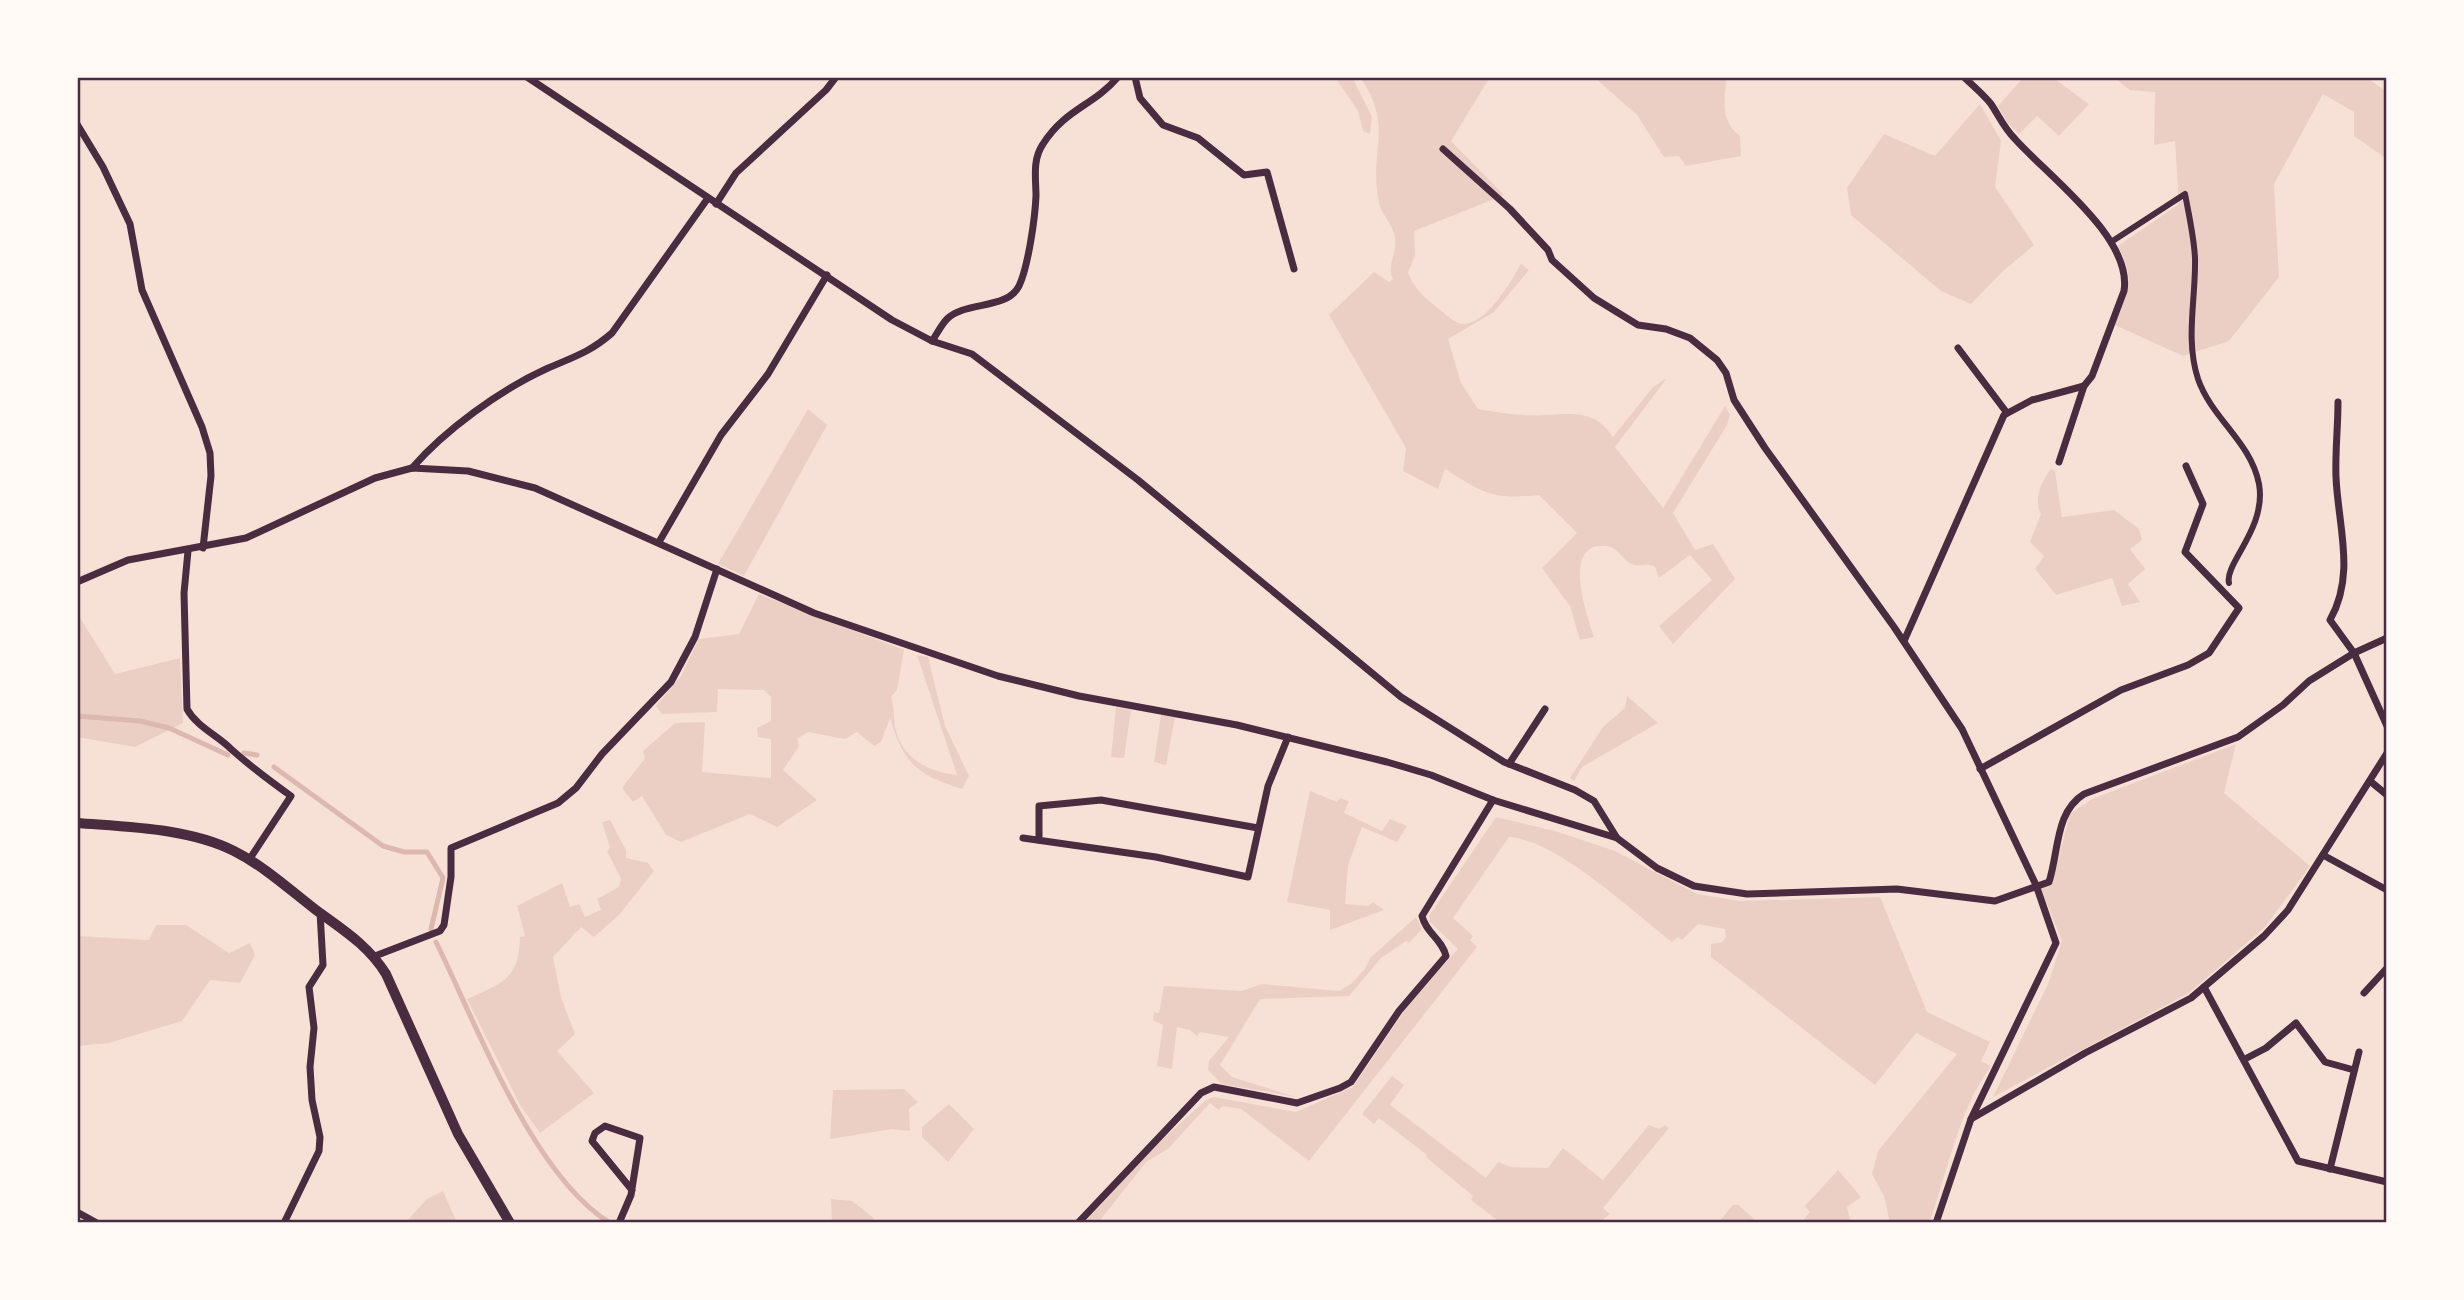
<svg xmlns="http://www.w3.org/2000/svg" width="2464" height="1300" font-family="Rubik,sans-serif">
<rect width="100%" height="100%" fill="#f7e1d7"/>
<g fill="#ebcfc5">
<polygon points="1314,77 1352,77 1372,117 1370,134 1363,131 1358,111 1337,80"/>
<path d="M 1360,77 L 1490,77 L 1451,141 L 1504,195 L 1414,231 L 1415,255 L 1408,273 C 1415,290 1425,298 1439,309 C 1446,314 1454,323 1462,324 C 1486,325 1511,282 1521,264 L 1529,270 L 1494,312 L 1448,339 L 1461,383 L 1478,409 C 1499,413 1522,416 1544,415 C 1574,414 1594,409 1613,437 L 1653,387 L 1667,378 L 1615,447 L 1663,508 L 1725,406 L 1730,415 L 1727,425 L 1673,513 L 1695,550 L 1713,544 L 1735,579 L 1673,644 L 1659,626 L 1712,580 L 1690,555 L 1659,578 L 1655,567 C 1648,563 1642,566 1634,565 C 1623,562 1618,547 1607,546 C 1560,541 1587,616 1594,637 L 1580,640 L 1570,606 L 1542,568 L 1577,533 L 1539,495 C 1491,500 1484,493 1445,469 L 1438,489 L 1403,471 L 1406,448 L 1329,315 L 1374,272 L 1389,282 L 1393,279 C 1386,266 1398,252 1395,237 C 1393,225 1382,215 1379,203 C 1368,150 1395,128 1360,77 Z"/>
<path d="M 1594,77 L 1727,77 C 1724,100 1720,121 1740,136 L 1741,156 L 1686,166 L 1679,156 L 1664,157 L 1637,115 Z"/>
<polygon points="2024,77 2052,77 2089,104 2059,136 2037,116 2019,134 2007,122 1998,106"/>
<path d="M 2113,77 L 2366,77 L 2387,92 L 2387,159 L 2354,136 L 2354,112 L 2323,94 L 2274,184 L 2279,277 L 2229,341 L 2183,356 L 2115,325 C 2128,292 2136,279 2118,246 L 2179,204 L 2175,141 L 2154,145 L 2155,92 L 2130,90 Z"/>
<polygon points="1980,104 2001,141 1995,187 2034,245 2002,272 1971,304 1941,291 1851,215 1847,188 1884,134 1935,156"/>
<polygon points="808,409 827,425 744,576 718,564"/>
<path d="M 2051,469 L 2055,471 L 2062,517 L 2114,510 L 2139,529 L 2142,540 L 2130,549 L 2145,569 L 2128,584 L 2140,602 L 2122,606 L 2112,578 L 2056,595 L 2035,569 L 2044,556 L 2030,542 L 2041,514 C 2033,500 2042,480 2051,469 Z"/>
<path d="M 759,594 L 904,650 L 897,690 L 891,697 C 895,709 893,720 896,731 C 904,760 930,772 957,775 L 917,655 L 928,657 L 945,726 L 969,776 L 962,789 C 917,775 904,764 890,718 L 881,742 L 874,746 L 857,732 L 845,739 L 808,732 L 797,739 L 799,746 L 783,770 L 817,800 L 777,827 L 750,814 L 681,842 L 666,835 L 642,796 L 633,802 L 622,788 L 645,758 L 643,751 L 675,723 L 705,722 L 702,772 L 771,778 L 771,739 L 758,737 L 757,728 L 771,721 L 771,697 L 764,690 L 718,689 L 717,712 L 662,714 L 656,706 L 681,676 L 699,639 L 739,634 Z"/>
<polygon points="77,613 115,674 180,658 183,723 135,747 77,737"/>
<polygon points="1627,696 1658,723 1582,767 1574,781 1570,778 1603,727 1625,708"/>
<polygon points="1116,707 1131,710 1124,758 1111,757"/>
<polygon points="1161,715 1175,717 1166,765 1154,762"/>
<polygon points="2236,744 2224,793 2310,866 2265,927 2189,993 1993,1097 2048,984 2062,941 2041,889 2052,883 2070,814 2092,799"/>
<polygon points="1310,791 1337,802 1340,798 1349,801 1344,813 1382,831 1390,819 1407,826 1397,842 1362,827 1348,865 1345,904 1369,906 1373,902 1384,910 1330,930 1330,910 1287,902"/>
<path d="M 1496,817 L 1555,831 L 1615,851 L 1697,894 L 1739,901 L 1880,897 L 1927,1012 L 1990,1042 L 1981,1061 L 1991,1066 C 1957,1113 1949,1169 1929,1223 L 1890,1223 L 1884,1196 L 1872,1174 L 1878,1151 L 1957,1054 L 1916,1033 L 1875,1085 L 1711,957 L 1711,944 L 1722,942 L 1726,937 L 1725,929 L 1698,924 L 1682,940 L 1678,937 L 1672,942 C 1633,912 1557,840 1509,837 L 1453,918 L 1473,936 L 1470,940 L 1477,947 L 1309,1161 L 1241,1109 L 1223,1106 L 1219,1110 L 1210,1103 L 1168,1149 L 1146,1162 L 1098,1223 L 1084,1223 L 1156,1145 L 1206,1100 L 1214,1097 L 1296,1112 L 1353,1087 L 1411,1001 L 1458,949 L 1430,922 L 1429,916 Z"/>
<path d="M 610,820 L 626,850 L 626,858 L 648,863 L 654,871 L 619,915 L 594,937 L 581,927 L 553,957 L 561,997 L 575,1034 L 557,1051 L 594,1093 L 540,1133 L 520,1105 L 467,999 C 502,983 519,980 520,937 L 525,936 L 517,906 L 562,883 L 570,907 L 579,904 L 585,917 L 601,910 L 597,899 L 619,887 L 621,879 L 607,851 L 610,848 L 602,822 Z"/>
<polygon points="1416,917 1422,929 1409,943 1406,941 1381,958 1349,996 1260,999 1220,1065 1232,1077 1296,1097 1222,1084 1208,1070 1209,1061 1229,1037 1200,1032 1197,1036 1190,1030 1177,1027 1172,1069 1157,1066 1163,1025 1153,1020 1154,1012 1159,1013 1164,986 1241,991 1262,984 1339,991 1351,984 1365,969 1370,958"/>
<polygon points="156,925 186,925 229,953 250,943 255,955 240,983 210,980 182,1021 109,1043 77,1046 77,936 149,940"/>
<polygon points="1392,1076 1404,1085 1390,1105 1486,1178 1498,1162 1511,1167 1548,1168 1563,1148 1603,1180 1649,1125 1659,1129 1665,1125 1669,1128 1603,1208 1610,1214 1599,1223 1501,1223 1471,1200 1473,1196 1426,1157 1427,1155 1379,1118 1374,1124 1362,1114"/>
<polygon points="904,1089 918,1102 909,1109 910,1131 892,1129 830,1139 833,1090"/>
<polygon points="949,1104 974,1129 948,1162 922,1137 922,1127"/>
<polygon points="1838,1170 1861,1197 1847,1207 1851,1223 1801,1223 1810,1212 1805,1206"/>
<polygon points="443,1191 457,1223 405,1223 427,1199"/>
<polygon points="831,1199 852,1201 875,1219 872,1223 832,1223"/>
<polygon points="1733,1205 1738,1205 1759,1223 1718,1223"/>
</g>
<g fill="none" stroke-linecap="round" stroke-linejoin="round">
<g stroke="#dcb8b0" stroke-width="5">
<polyline points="77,716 140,721 169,728 228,755"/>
<polyline points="244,753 257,755"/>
<polyline points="274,767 383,846 404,852 427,852 443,878 431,929"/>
<path d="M 436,942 C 476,1023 532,1175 610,1223"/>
</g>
<path stroke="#4a2c40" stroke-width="6" d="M 2111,242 L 2185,194 C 2189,215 2194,237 2195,258 C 2196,299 2185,339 2198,379 C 2212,419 2251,442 2259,484 C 2267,528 2224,564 2229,583"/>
<g stroke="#4a2c40" stroke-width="7">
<path d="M 527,77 L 892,320 L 932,341 L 972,354 L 1138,480 L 1401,697 L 1504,762 L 1575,790 L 1594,801 L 1617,838 L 1657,868 L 1694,886 L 1747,894 L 1897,889 L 1995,901 L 2049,882 C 2059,851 2055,812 2084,794 L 2238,737 L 2283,705 L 2309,681 L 2354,653 L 2387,638"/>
<polyline points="1135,77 1140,98 1163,125 1198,138 1244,175 1267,172 1294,269"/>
<path d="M 1964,77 C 1973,86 1983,94 1991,104 C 1999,116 2004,128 2015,139 C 2048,176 2133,238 2124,291 L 2092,376 L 2084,386 L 2059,462"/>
<polyline points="77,124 103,167 130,224 142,290 202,427 210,453 211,476 203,548"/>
<polyline points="1443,149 1510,209 1548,250 1552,260 1594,298 1638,325 1666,329 1690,338 1717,360 1726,373 1734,400 1765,448 1894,627 1962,729 2036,885 2056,943 1971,1119"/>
<polyline points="716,204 736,173 826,90 836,77"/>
<path d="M 932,341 C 937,334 941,325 947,319 C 965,301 1007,310 1019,286 C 1028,267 1035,219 1036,196 C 1036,179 1032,160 1043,144 C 1065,109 1093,106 1118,77"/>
<polyline points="1958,348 2007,413"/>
<path d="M 2338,402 C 2338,427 2335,453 2336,477 C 2338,526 2356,574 2330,620 L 2354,653 L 2387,726"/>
<path d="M 412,468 C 445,430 500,390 546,369 C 573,357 589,353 612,333 L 708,198"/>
<polyline points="659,542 721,435 768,374 827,275"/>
<path d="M 188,551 L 184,593 L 187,709 C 197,727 217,735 231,749 C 250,766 270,781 291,796 L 249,860"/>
<polyline points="77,582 128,560 246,538 375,478 412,468 468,471 535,488 814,613 998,676 1079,696 1237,725 1387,762 1431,775 1493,800 1617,838"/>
<polyline points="1904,641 2004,415 2032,400 2084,386"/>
<polyline points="1509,764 1545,709"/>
<polyline points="1980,769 2121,690 2188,665 2209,653 2239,608 2185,552 2203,504 2186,466"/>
<polyline points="2370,781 2387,795"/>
<polyline points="1023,838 1156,857 1248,877 1268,786 1288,737"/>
<polyline points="1039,840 1039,806 1101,800 1258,828"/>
<polyline points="2323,855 2387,890"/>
<polyline points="375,956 440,931 444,925 451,877 451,848 558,803 576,788 602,754 671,682 695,637 717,569"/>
<polyline points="2204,987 2298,1161 2387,1182"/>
<polyline points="2364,993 2387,968"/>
<polyline points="2245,1059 2266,1048 2296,1023 2325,1062 2354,1070"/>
<polyline points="2330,1169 2359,1052"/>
<polyline points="77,1212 97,1223"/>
<polyline points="284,1223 319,1151 320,1137 312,1100 310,1067 314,1028 309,987 323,965 320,912"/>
<polyline points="619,1223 631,1195 640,1138 605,1126 595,1133 592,1141 632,1190"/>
<path d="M 1078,1223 L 1201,1093 L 1214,1087 L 1297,1103 L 1340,1088 L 1351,1082 L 1399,1011 L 1446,956 C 1442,939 1426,933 1422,916 L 1493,800"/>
<polyline points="1936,1223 1971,1119 2085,1053 2191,998 2264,936 2288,910 2387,753"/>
</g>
<path stroke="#4a2c40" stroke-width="10" d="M 77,823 C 127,827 188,828 234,851 C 264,866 290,890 316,910 C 343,930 368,945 386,974 L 458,1134 L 510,1223"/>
</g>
<rect width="2464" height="1300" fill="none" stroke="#fffaf5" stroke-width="158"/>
<rect x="79" y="79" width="2306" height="1142" fill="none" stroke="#4a2c40" stroke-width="2.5"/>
</svg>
